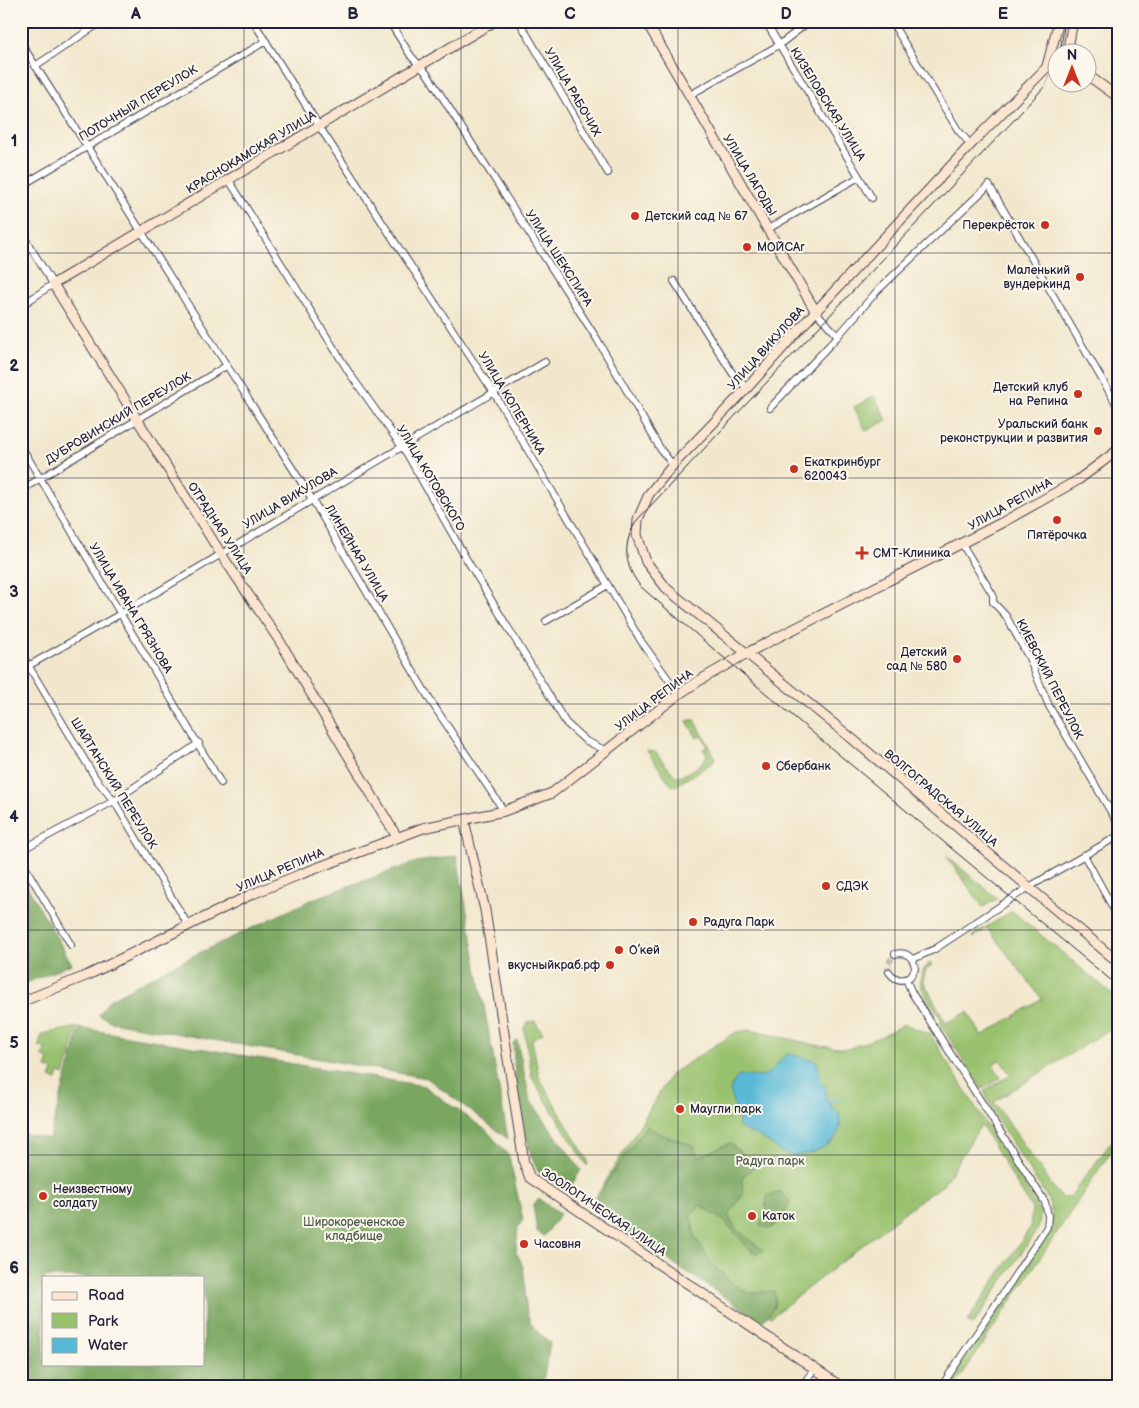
<svg xmlns="http://www.w3.org/2000/svg" width="1139" height="1408" font-family="'Balsamiq Sans',sans-serif">
<rect width="100%" height="100%" fill="#fbf7ec"/>
<filter id="ink" filterUnits="userSpaceOnUse"><feTurbulence type="fractalNoise" baseFrequency=".02" numOctaves="2"/><feDisplacementMap in="SourceGraphic" scale="10" xChannelSelector="R" yChannelSelector="G"/><feConvolveMatrix kernelMatrix="1 2 1 2 8 2 1 2 1" color-interpolation-filters="sRGB"/></filter>
<filter id="wash" filterUnits="userSpaceOnUse"><feTurbulence type="fractalNoise" baseFrequency=".0096" numOctaves="4" result="noise"/><feDisplacementMap in="SourceGraphic" scale="20" xChannelSelector="R" yChannelSelector="G"/><feGaussianBlur stdDeviation="1.12" result="paint"/><feColorMatrix in="noise" values="0 0 0 0 0 0 0 0 0 0 0 0 0 0 0 0 0 1.4 0 .05"/><feComposite in="paint" operator="in"/></filter>
<g filter="url(#wash)">
<rect width="100%" height="100%" fill="#f2e7cc"/>
<g fill="#98c16d" stroke="#5d7254">
<polygon points="874,396 887,420 866,431 854,407"/>
<path d="M 690,720 L 695,720 L 715,757 L 714,762 L 675,786 L 671,785 L 647,751 L 655,752 L 675,776 C 684,777 704,764 707,755 L 703,749 L 708,747 L 702,735 L 697,738 L 687,721 Z"/>
<polygon points="946,856 996,897 997,899 983,907"/>
<path d="M 1012,911 L 1118,999 L 1118,1024 L 994,1102 L 1055,1190 L 1062,1198 L 1070,1197 L 1118,1133 L 1118,1141 L 954,1387 L 946,1387 L 1049,1233 L 1052,1215 L 1048,1199 L 996,1118 L 984,1091 L 1011,1075 L 1000,1060 L 993,1064 L 1001,1078 L 982,1089 L 940,1024 L 941,1018 C 929,1000 908,980 931,962 L 932,965 L 926,970 L 923,980 L 946,1023 L 968,1012 L 982,1036 L 1042,999 L 987,928 L 973,938 L 972,936 Z"/>
<polygon points="535,1021 543,1033 532,1039 539,1077 588,1161 587,1166 532,1078 524,1028 528,1022"/>
<polygon points="904,1024 930,1034 1041,1212 1039,1227 973,1325 967,1321 1030,1228 1032,1209 981,1125 943,1185 915,1204 771,1317 601,1189 671,1074 736,1032 750,1030 820,1046 847,1049 880,1037"/>
<polygon points="78,1027 64,1075 59,1073 57,1080 50,1078 53,1070 46,1068 49,1059 43,1057 45,1048 39,1046 42,1034"/>
</g>
<g fill="#7aa760" stroke="#4e644e" fill-rule="evenodd">
<polygon points="457,856 508,1139 427,1078 112,1022 99,1015 109,1000 170,967 313,899 416,862"/>
<polygon points="21,876 72,964 21,985"/>
<path d="M 80,1028 L 424,1086 L 487,1131 L 509,1156 L 523,1220 L 518,1227 L 516,1253 C 533,1274 517,1308 535,1329 C 539,1334 546,1338 550,1343 L 542,1387 L 21,1387 L 21,1133 L 49,1139 ZM 44,1277 L 204,1277 L 204,1364 L 44,1364 Z"/>
<polygon points="517,1040 530,1100 581,1170 569,1189 539,1173 531,1156 516,1092 513,1043"/>
<path d="M 646,1126 L 662,1135 L 691,1144 L 699,1157 L 730,1143 L 745,1156 L 761,1162 L 742,1177 L 743,1195 L 728,1216 L 736,1229 L 763,1250 L 759,1253 L 751,1251 L 724,1221 L 700,1205 L 691,1216 L 695,1237 L 712,1264 L 732,1283 L 749,1293 L 774,1291 C 778,1306 772,1311 762,1322 L 595,1211 L 593,1201 Z"/>
<polygon points="775,1192 781,1192 790,1201 782,1220 769,1229 760,1225 762,1218 767,1218 770,1213 765,1207 768,1196"/>
<polygon points="539,1199 560,1214 544,1236 537,1231 533,1205"/>
</g>
<path fill="#58b9d7" stroke="#3d6e89" d="M 789,1054 L 817,1061 L 820,1075 L 819,1080 L 825,1086 L 826,1101 L 830,1103 L 832,1109 L 839,1112 C 840,1118 841,1125 839,1131 C 832,1148 803,1159 786,1154 C 777,1151 768,1141 760,1137 C 754,1133 745,1132 739,1127 C 741,1107 720,1094 738,1077 C 746,1074 754,1078 762,1076 C 775,1073 778,1058 789,1054 Z"/>
<g fill="none" stroke-linecap="round" stroke-linejoin="round">
<polyline stroke="#58b9d7" stroke-width="2" points="827,1099 841,1100"/>
</g>
</g>
<g filter="url(#ink)">
<g fill="none" stroke-linecap="round" stroke-linejoin="round">
<polyline stroke="#c8c0af" stroke-width="6" stroke-dasharray="6 3" stroke-linecap="butt" points="889,972 888,964 895,954"/>
<g stroke="#414051" stroke-width="8">
<g id="street">
<polyline points="253,21 319,126 494,393 641,641 679,694"/>
<polyline points="389,21 411,56 428,75 597,339 661,450 673,465"/>
<polyline points="519,21 608,173"/>
<polyline points="765,21 872,198"/>
<polyline points="891,21 958,130 971,145"/>
<polyline points="21,43 312,499 430,700 504,811"/>
<polyline points="35,66 103,21"/>
<polyline points="688,96 779,45 810,21"/>
<polyline points="229,180 350,374 407,454 467,560 566,723 586,741 607,751"/>
<polyline points="21,186 266,41"/>
<polyline points="768,229 859,177"/>
<polyline points="21,232 53,284 21,306"/>
<polyline points="674,281 733,374 747,388"/>
<polyline points="816,312 838,336"/>
<polyline points="770,408 838,336 878,290 989,185 1118,407"/>
<polyline points="21,446 221,783"/>
<polyline points="21,490 226,366"/>
<polyline points="962,544 993,595 993,602 1006,616 1029,658 1049,706 1118,824"/>
<polyline points="546,621 608,585"/>
<polyline points="21,653 96,779 114,801 188,925"/>
<polyline points="21,670 122,613 545,362"/>
<polyline points="21,850 114,801 199,743"/>
<polyline points="1084,855 1118,917"/>
<polyline points="21,860 71,945"/>
<polyline points="913,959 935,949 1029,887 1118,836"/>
<path d="M 889,972 C 895,980 902,982 910,977 L 915,969 C 914,957 906,951 895,954"/>
<polyline points="906,979 912,993 1045,1202 1048,1216 1047,1227 941,1387"/>
<polyline points="801,1387 815,1368"/>
</g>
</g>
<g stroke="#414051" stroke-width="11">
<g id="secondary">
<polyline points="646,21 816,312"/>
<polyline points="1063,52 1068,48 1073,21"/>
<polyline points="1056,58 975,140 804,324 747,388 673,465 649,494 638,519 637,535 646,562 667,589 850,737 1118,962"/>
<polyline points="1047,66 1059,21"/>
<polyline points="1086,74 1118,97"/>
<polyline points="464,820 485,910 524,1163 530,1178 842,1387"/>
<polyline points="397,837 279,640 221,554 53,284 495,21"/>
<polyline points="21,1002 88,975 250,895 301,874 423,828 504,811 552,793 679,694 702,679 747,653 1005,521 1078,480 1118,450"/>
</g>
</g>
<use href="#street" stroke="#fff" stroke-width="6"/>
<use href="#secondary" stroke="#fce5cf" stroke-width="9"/>
<g stroke="#22223b" stroke-width="1">
<polyline points="1060,52 1065,21"/>
<path d="M 1056,62 L 1045,86 L 1014,120 L 638,519 C 622,542 623,565 641,587 C 798,722 958,854 1118,986"/>
</g>
</g>
</g>
<path fill="none" stroke="#22223b" stroke-width="1" stroke-opacity="0.55" d="M 244,21 L 244,1387M 461,21 L 461,1387M 678,21 L 678,1387M 895,21 L 895,1387M 21,253 L 1118,253M 21,478 L 1118,478M 21,704 L 1118,704M 21,930 L 1118,930M 21,1155 L 1118,1155"/>
<g fill="#c8321e" stroke="#fbf7ec" stroke-width="2">
<circle cx="635" cy="216" r="5"/>
<circle cx="1045" cy="225" r="5"/>
<circle cx="747" cy="247" r="5"/>
<circle cx="1080" cy="277" r="5"/>
<circle cx="1078" cy="394" r="5"/>
<circle cx="1098" cy="431" r="5"/>
<circle cx="794" cy="469" r="5"/>
<circle cx="1057" cy="520" r="5"/>
<path d="M859.5 545.5h5v5h5v5h-5v5h-5v-5h-5v-5h5z"/>
<circle cx="957" cy="659" r="5"/>
<circle cx="766" cy="766" r="5"/>
<circle cx="826" cy="886" r="5"/>
<circle cx="693" cy="922" r="5"/>
<circle cx="619" cy="950" r="5"/>
<circle cx="610" cy="965" r="5"/>
<circle cx="680" cy="1109" r="5"/>
<circle cx="43" cy="1196" r="5"/>
<circle cx="752" cy="1216" r="5"/>
<circle cx="524" cy="1244" r="5"/>
</g>
<g text-anchor="middle" stroke-width="4" stroke-linejoin="round" paint-order="stroke">
<g font-size="12" fill="#22223b" stroke="#fbf7ec">
<text transform="translate(573 92) rotate(60)" y="4">УЛИЦА РАБОЧИХ</text>
<text transform="translate(138 103) rotate(-31)" y="4">ПОТОЧНЫЙ ПЕРЕУЛОК</text>
<text transform="translate(828 104) rotate(58)" y="4">КИЗЕЛОВСКАЯ УЛИЦА</text>
<text transform="translate(251 152) rotate(-31)" y="4">КРАСНОКАМСКАЯ УЛИЦА</text>
<text transform="translate(750 175) rotate(59)" y="4">УЛИЦА ЛАГОДЫ</text>
<text transform="translate(559 258) rotate(57)" y="4">УЛИЦА ШЕКСПИРА</text>
<text transform="translate(766 348) rotate(-48)" y="4">УЛИЦА ВИКУЛОВА</text>
<text transform="translate(512 403) rotate(59)" y="4">УЛИЦА КОПЕРНИКА</text>
<text transform="translate(118 418) rotate(-31)" y="4">ДУБРОВИНСКИЙ ПЕРЕУЛОК</text>
<text transform="translate(431 478) rotate(59)" y="4">УЛИЦА КОТОВСКОГО</text>
<text transform="translate(290 498) rotate(-31)" y="4">УЛИЦА ВИКУЛОВА</text>
<text transform="translate(1010 504) rotate(-29)" y="4">УЛИЦА РЕПИНА</text>
<text transform="translate(220 528) rotate(57)" y="4">ОТРАДНАЯ УЛИЦА</text>
<text transform="translate(357 553) rotate(59)" y="4">ЛИНЕЙНАЯ УЛИЦА</text>
<text transform="translate(131 608) rotate(59)" y="4">УЛИЦА ИВАНА ГРЯЗНОВА</text>
<text transform="translate(1050 679) rotate(63)" y="4">КИЕВСКИЙ ПЕРЕУЛОК</text>
<text transform="translate(654 700) rotate(-37)" y="4">УЛИЦА РЕПИНА</text>
<text transform="translate(114 783) rotate(58)" y="4">ШАЙТАНСКИЙ ПЕРЕУЛОК</text>
<text transform="translate(941 798) rotate(40)" y="4">ВОЛГОГРАДСКАЯ УЛИЦА</text>
<text transform="translate(280 870) rotate(-23)" y="4">УЛИЦА РЕПИНА</text>
<text transform="translate(604 1212) rotate(34)" y="4">ЗООЛОГИЧЕСКАЯ УЛИЦА</text>
</g>
<g font-size="12" fill="#22223b" stroke="#fbf7ec" text-anchor="start">
<text x="645" y="220">Детский сад № 67</text>
<text x="1035" y="229" text-anchor="end">Перекрёсток</text>
<text x="757" y="251">МОЙCAr</text>
<text x="1070" y="274" text-anchor="end">Маленький<tspan x="1070" dy="14">вундеркинд</tspan></text>
<text x="1068" y="391" text-anchor="end">Детский клуб<tspan x="1068" dy="14">на Репина</tspan></text>
<text x="1088" y="428" text-anchor="end">Уральский банк<tspan x="1088" dy="14">реконструкции и развития</tspan></text>
<text x="804" y="466">Екаткринбург<tspan x="804" dy="14">620043</tspan></text>
<text x="1057" y="539" text-anchor="middle">Пятёрочка</text>
<text x="873" y="557">СМТ-Клиника</text>
<text x="947" y="656" text-anchor="end">Детский<tspan x="947" dy="14">сад № 580</tspan></text>
<text x="776" y="770">Сбербанк</text>
<text x="836" y="890">СДЭК</text>
<text x="703" y="926">Радуга Парк</text>
<text x="629" y="954">О’кей</text>
<text x="600" y="969" text-anchor="end">вкусныйкраб.рф</text>
<text x="690" y="1113">Маугли парк</text>
<text x="53" y="1193">Неизвестному<tspan x="53" dy="14">солдату</tspan></text>
<text x="762" y="1220">Каток</text>
<text x="534" y="1248">Часовня</text>
</g>
<g font-size="12" fill="#4b5a4c" stroke="#fbf7ec">
<text x="770" y="1165">Радуга парк</text>
<text x="354" y="1226">Широкореченское<tspan x="354" dy="14">кладбище</tspan></text>
</g>
</g>
<rect width="1139" height="1408" fill="none" stroke="#fbf7ec" stroke-width="55"/>
<rect x="42" y="1276" width="162" height="90" fill="#fbf7ec" stroke="#a4a2a5"/>
<rect x="52" y="1292" width="25" height="8" fill="#fce5cf" stroke="#a4a2a5"/>
<text x="88" y="1300" font-size="15" fill="#22223b">Road</text>
<rect x="52" y="1313" width="25" height="15" fill="#98c16d" stroke="#a4a2a5"/>
<text x="88" y="1326" font-size="15" fill="#22223b">Park</text>
<rect x="52" y="1338" width="25" height="15" fill="#58b9d7" stroke="#a4a2a5"/>
<text x="88" y="1350" font-size="15" fill="#22223b">Water</text>
<g transform="translate(1072 68)"><circle r="24" fill="#fbf7ec" stroke="#a4a2a5"/>
<path d="M0-4L9 19L0 12L-9 19Z" fill="#c8321e"/>
<text y="-8" font-size="14" font-weight="bold" text-anchor="middle" fill="#22223b">N</text>
</g>
<rect x="28" y="28" width="1084" height="1352" fill="none" stroke="#22223b" stroke-width="2"/>
<g font-size="16" text-anchor="middle" font-weight="bold" fill="#22223b">
<text x="136" y="19">A</text>
<text x="353" y="19">B</text>
<text x="570" y="19">C</text>
<text x="786" y="19">D</text>
<text x="1003" y="19">E</text>
<text x="14" y="146">1</text>
<text x="14" y="371">2</text>
<text x="14" y="597">3</text>
<text x="14" y="822">4</text>
<text x="14" y="1048">5</text>
<text x="14" y="1273">6</text>
</g>
</svg>
